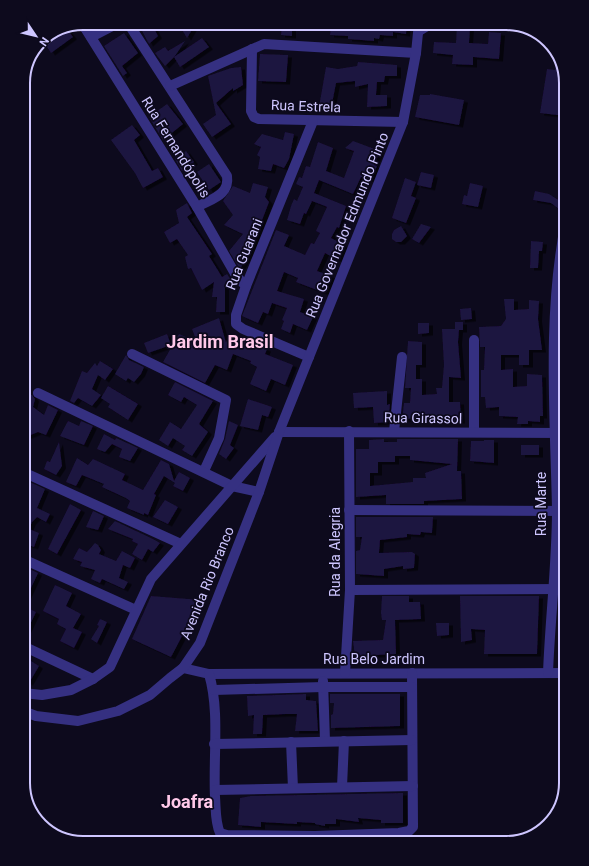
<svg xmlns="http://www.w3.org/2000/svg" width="589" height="866" font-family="Roboto,sans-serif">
<defs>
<filter id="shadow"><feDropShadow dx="4" dy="2.5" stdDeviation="0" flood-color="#0009"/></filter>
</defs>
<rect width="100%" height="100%" fill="#0d0a1d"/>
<g fill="#1e1440" fill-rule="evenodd" filter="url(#shadow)">
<polygon points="138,23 151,23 158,36 149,44"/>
<polygon points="178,23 196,23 187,38"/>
<polygon points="282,23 292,23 292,36 281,35"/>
<polygon points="343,23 381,27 381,23 407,23 406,34 393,32 393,36 380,35 379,39 374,38 374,41 348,39 348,36 330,35 331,26 343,26"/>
<polygon points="457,26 470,26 469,43 488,44 489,32 501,33 499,59 473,57 473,65 452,64 453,55 433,53 434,42 456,43"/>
<polygon points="67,29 73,37 51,53 44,42 58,32"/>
<polygon points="124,33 138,53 122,66 127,73 123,76 104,46"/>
<polygon points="202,38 209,47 180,67 174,57"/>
<polygon points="185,41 175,56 165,66 155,53 165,47 168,51"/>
<polygon points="556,51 566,83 566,116 540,113 547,69 555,70"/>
<polygon points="260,54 288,55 286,82 258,81"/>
<polygon points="358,62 397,65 397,76 385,76 384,82 377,82 376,95 387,95 387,106 367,107 368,84 355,87 355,81 336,83 331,109 319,107 326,67 338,69 357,66"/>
<polygon points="241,67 243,85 233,91 233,88 216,103 231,124 212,137 203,124 216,115 208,76 231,68"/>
<polygon points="430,94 464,100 459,125 415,117 420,95 430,95"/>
<polygon points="167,104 183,124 163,140 149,117"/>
<polygon points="132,125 140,135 134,140 152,171 158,168 163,177 143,188 135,173 111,140"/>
<polygon points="285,132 294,134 289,159 284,168 273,164 271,171 258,169 260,157 257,155 261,147 254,144 262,134 283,140"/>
<polygon points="353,141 380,151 374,165 377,166 371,180 361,177 353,194 319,180 314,193 346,206 339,228 337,227 331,238 344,245 338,260 325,253 317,271 331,276 325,293 296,282 298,278 284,272 277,291 304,299 300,312 313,317 307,330 293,324 290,333 281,329 284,321 282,320 287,308 272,303 268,314 263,312 258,323 242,316 276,230 289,235 284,246 305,255 311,243 314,244 320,233 316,231 327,207 325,206 312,201 306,214 304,213 300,224 287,220 291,206 294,199 297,201 303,187 296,184 299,177 302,178 306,166 310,167 318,142 333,148 326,171 344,178 354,151 345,148"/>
<polygon points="186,151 194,162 182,171 175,159"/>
<polygon points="209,164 221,182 209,190 197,172"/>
<polygon points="421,172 434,175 431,188 417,185"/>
<polygon points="405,178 416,182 411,196 416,198 406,223 392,218"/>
<polygon points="253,183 268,187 265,197 269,202 254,241 255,243 240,269 229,251 243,234 224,225 233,215 223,201 233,186 250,193"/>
<polygon points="470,183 483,186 478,207 462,204 464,195 467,196"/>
<polygon points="535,191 549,194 563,203 559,209 551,203 533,200"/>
<polygon points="187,203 192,213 187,217 212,254 209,256 222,277 227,274 231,280 225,284 225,312 216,312 217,297 212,297 214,282 202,290 191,268 188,269 185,257 188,255 177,239 170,243 164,232 179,223 176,210"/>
<polygon points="421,224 431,227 419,243 412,239"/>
<polygon points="401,226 407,236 401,242 396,242 392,239 392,234 394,230"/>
<polygon points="531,241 543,242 542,251 539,251 538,268 530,268"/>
<polygon points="504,299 514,299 514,310 529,309 529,300 539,301 538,319 542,350 529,350 529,365 519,365 519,355 501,355 501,370 513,369 513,387 527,386 527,374 542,375 543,416 540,416 540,422 528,421 528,424 517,424 518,417 499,416 499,407 486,408 485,397 481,397 481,370 484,370 485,347 480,347 479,327 501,326 506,319"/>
<polygon points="471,308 472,319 461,320 460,309"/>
<polygon points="219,318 226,343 227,340 239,344 241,339 267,349 265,354 293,365 285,385 271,379 266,391 250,384 257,367 250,363 251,361 233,354 227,370 215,365 205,383 163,362 179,334 197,342 192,329"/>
<polygon points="455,322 463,322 463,330 459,330 458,342 461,378 449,377 449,402 460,402 461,421 450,421 450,418 425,421 425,416 402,420 404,403 410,403 411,388 405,388 408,341 422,342 422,365 416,365 416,379 422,379 422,395 437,394 436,388 442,388 444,365 442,329 455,329"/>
<polygon points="418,323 429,323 429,333 418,334"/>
<polygon points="167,334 171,345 148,353 144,343"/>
<polygon points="126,355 129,360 144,367 141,374 134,382 128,378 126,381 115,374"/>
<polygon points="100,361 113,369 105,380 98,375 92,389 101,395 92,406 78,398 74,403 70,401 82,371 87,373 95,363 97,366"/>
<polygon points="175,382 213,401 199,424 208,432 192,456 182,450 185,446 173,438 168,446 159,440 170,422 181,429 197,405 184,397 181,402 168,395"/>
<polygon points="108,386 138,404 128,420 108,407 110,404 101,398"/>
<polygon points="387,391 387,405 390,404 388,422 374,423 373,407 354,408 353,393"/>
<polygon points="26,393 32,395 35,399 33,407 44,415 48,405 58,410 46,435 38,432 23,438 23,401"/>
<polygon points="248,399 272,407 268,417 262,415 258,430 240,426"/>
<polygon points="68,421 79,426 81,421 93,426 84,445 60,436"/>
<polygon points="229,421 238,425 230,445 234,448 226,459 219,454 225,439"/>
<polygon points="104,434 115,440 116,438 138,448 130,461 119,457 122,449 112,444 105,452 97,449"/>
<path d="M 384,439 L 384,442 L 397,442 L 397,439 L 458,439 L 457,471 L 461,471 L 462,499 L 424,501 L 424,504 L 386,504 L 386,495 L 356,497 L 356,449 L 369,449 L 369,440 ZM 395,456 L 410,456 L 410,460 L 452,464 L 425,473 L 426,478 L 413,478 L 413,482 L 370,486 L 370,473 L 378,473 L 378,462 L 395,462 Z"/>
<polygon points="484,440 494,440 494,463 470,461 471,441 484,441"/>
<polygon points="59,442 62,466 56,475 44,469 47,461 50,462"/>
<rect x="521" y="445" width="18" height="10"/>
<polygon points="77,458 88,465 93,459 125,474 122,480 143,490 161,460 169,464 174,481 179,472 190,478 183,491 173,486 175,483 164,476 154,494 156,495 148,515 144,513 144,515 127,508 130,501 126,498 102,487 104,484 82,475 76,486 66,482"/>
<polygon points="23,479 45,489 37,508 50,514 46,522 37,517 32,522 29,529 39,533 34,547 23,543"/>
<polygon points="165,500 178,507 168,524 153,517"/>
<polygon points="70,504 81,510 57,554 48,549"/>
<polygon points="93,511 104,516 98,530 86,527"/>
<polygon points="356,517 433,517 432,533 421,532 420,535 407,534 407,537 380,540 379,553 412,552 415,554 414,568 403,569 403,566 384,569 384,576 356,574 356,551 360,550 362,537 356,537"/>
<polygon points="115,521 153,539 160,543 153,552 148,549 142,560 132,554 138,544 132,541 133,539 108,529"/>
<polygon points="95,543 98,545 101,550 99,554 116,561 122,551 135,558 130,568 123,565 119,578 128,582 124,589 102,579 100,583 91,579 95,570 80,566 82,562 73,559 79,548 87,552"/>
<polygon points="562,552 566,552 566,580 561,580"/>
<polygon points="23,566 38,573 23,605"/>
<polygon points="55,585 72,593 66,606 81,614 73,628 82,632 74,648 60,641 66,629 57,624 59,619 43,611"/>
<polygon points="151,596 201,600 171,657 132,639"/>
<polygon points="382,596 409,596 409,602 420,602 421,619 395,620 396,654 355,656 353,641 383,640 386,620 382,620 381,613"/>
<polygon points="460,596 539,596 537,654 484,654 485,630 471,629 472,640 461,642"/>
<polygon points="30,609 36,612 23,639 23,624"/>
<polygon points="100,619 107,622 97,643 91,639 99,626 97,625"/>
<polygon points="436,623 449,623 449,635 437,636"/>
<polygon points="23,656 39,666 29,683 23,680"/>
<polygon points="306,694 306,700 316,701 318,731 295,731 297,714 286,714 263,715 262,734 253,734 254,715 248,716 247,696"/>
<polygon points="330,694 400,694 400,726 331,728 331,715 333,714 334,703 330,703"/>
<polygon points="403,793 403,823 381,823 381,820 358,818 359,822 336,819 336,824 325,824 325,826 315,824 315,823 297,822 297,824 261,822 261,827 238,825 240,798 251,796"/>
</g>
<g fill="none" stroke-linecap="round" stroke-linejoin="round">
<g stroke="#353081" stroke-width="10">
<polyline points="82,23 197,207 237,277 246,286"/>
<path d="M 128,23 L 227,176 C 230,195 211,199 197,207"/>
<polyline points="419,31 432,23"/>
<polyline points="91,37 118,23"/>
<polyline points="252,49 251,111 254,117 259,119 403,122"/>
<polyline points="170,86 264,44 416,53"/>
<polyline points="555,335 566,336"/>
<polyline points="474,340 474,432"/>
<polyline points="132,354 226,400 219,438 204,471"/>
<polyline points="309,357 243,329 236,324 236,315 246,286 313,121"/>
<polyline points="38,393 232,486 259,492"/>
<polyline points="394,431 402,357"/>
<polyline points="279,432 566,433"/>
<polyline points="23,472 181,544"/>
<polyline points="349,510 566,511"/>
<polyline points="23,559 136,610"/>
<polyline points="350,590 566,589"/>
<polyline points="23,646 93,679"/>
<polyline points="183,668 209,674 566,673"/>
<polyline points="345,673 350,590 349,431"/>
<path d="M 548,673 C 550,619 557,564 557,509 C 555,414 547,315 566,221"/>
<path d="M 209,674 C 220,711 213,757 215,797 C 216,809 215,822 220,833 L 227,835 L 315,836 L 399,833 L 409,831 L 413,827 L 412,673"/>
<polyline points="323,681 325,741"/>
<polyline points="214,690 323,687 412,687"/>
<polyline points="23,693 42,695 71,690 93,679 110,667 151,579 275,437"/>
<polyline points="23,711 36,716 78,721 118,711 150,695 170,678 183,668 200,643 259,492 279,432 403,122 416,53 419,23"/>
<polyline points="291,742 293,788"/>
<polyline points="214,744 412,740"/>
<polyline points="342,787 344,741"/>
<polyline points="215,790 413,786"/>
</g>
</g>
<g text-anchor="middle" stroke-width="3.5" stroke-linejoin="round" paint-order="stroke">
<g font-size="14" fill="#cec6ff" stroke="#0d0a1d">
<text transform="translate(306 106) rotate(2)" y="5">Rua Estrela</text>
<text transform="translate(176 147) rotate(58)" y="5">Rua Fernandópolis</text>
<text transform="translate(347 225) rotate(-68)" y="5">Rua Governador Edmundo Pinto</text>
<text transform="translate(244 254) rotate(-68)" y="5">Rua Guarani</text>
<text transform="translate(423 418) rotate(1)" y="5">Rua Girassol</text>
<text transform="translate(541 504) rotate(-90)" y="5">Rua Marte</text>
<text transform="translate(335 552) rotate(-90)" y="5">Rua da Alegria</text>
<text transform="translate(207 583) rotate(-68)" y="5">Avenida Rio Branco</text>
<text x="374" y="664">Rua Belo Jardim</text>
</g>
<g font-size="18" font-weight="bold" fill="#ffc8e9" stroke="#0d0a1d">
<text x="220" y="348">Jardim Brasil</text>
<text x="187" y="808">Joafra</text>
</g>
</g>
<path d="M0 0H589V866H0ZM83 30H506A53 53 0 0 1 559 83V783A53 53 0 0 1 506 836H83A53 53 0 0 1 30 783V83A53 53 0 0 1 83 30Z" fill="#0d0a1d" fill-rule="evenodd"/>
<path fill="none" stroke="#cec6ff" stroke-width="2" d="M83 30H506A53 53 0 0 1 559 83V783A53 53 0 0 1 506 836H83A53 53 0 0 1 30 783V83A53 53 0 0 1 83 30Z"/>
<g transform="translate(36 36) rotate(125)" stroke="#0d0a1d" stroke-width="3" paint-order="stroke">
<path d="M0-3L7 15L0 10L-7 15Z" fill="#cec6ff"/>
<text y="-6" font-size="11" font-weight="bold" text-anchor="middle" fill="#cec6ff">N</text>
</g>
</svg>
